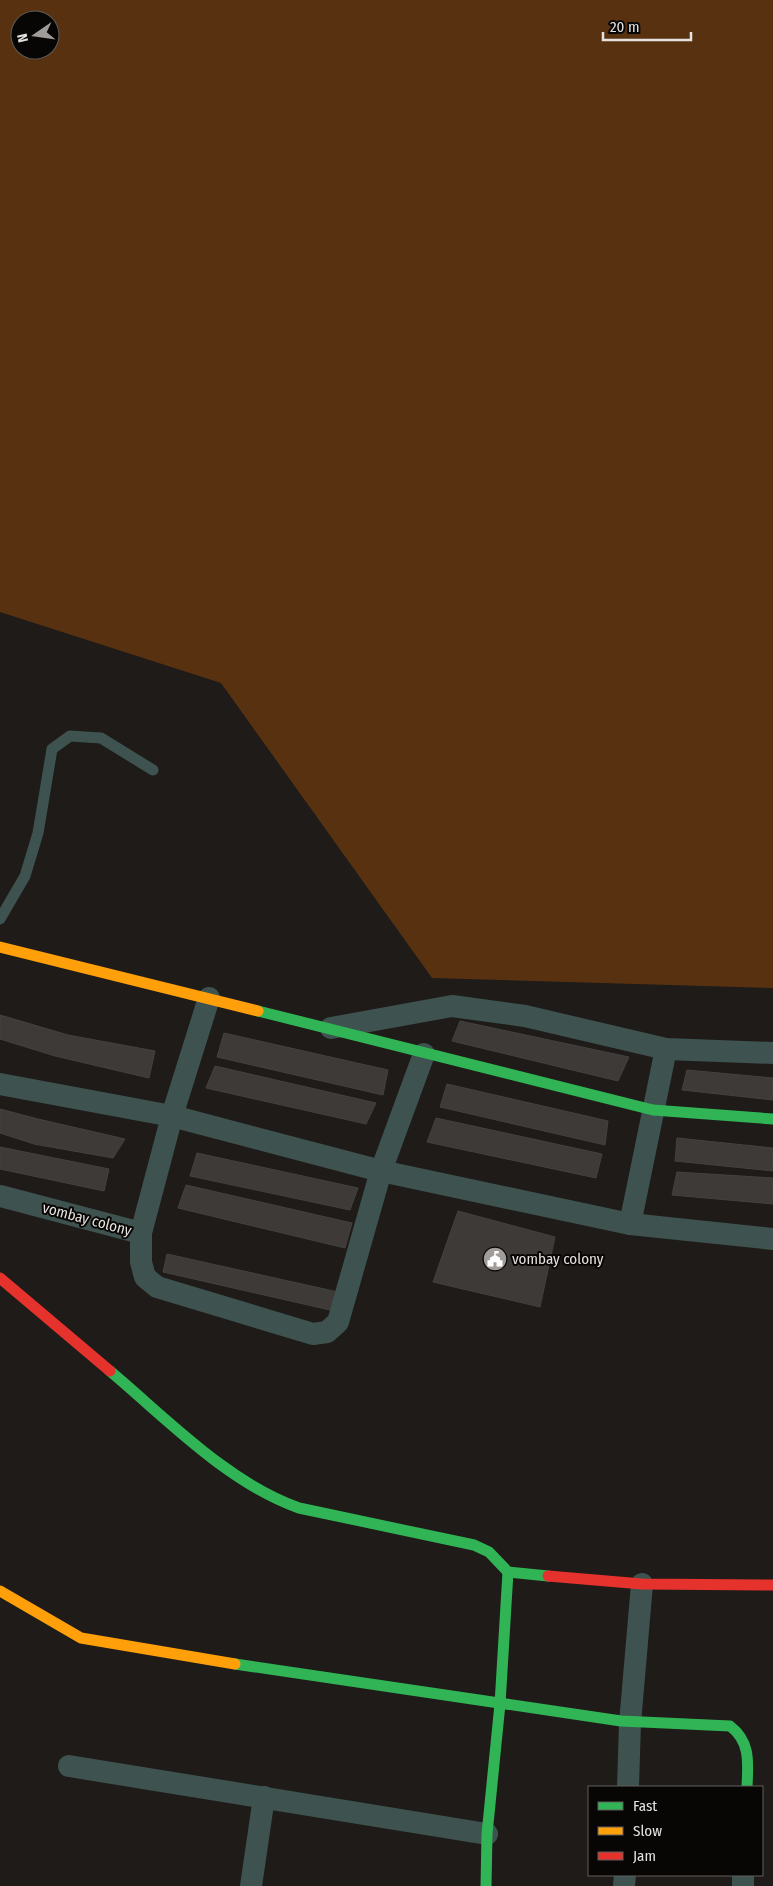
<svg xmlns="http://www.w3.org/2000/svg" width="773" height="1886" font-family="'Fira Sans Condensed',sans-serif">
<rect width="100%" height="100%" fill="#1e1b19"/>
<path fill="#583210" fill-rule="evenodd" d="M 0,0 L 773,0 L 773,988 L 432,978 L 221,683 L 0,612 ZM 20,20 L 50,20 L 50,50 L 20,50 Z"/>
<g fill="#3d3a38" stroke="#444240">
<polygon points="0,1015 68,1035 155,1051 149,1078 55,1056 0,1039"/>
<polygon points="460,1021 629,1057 618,1081 452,1041"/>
<polygon points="224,1033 388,1070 383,1095 217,1057"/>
<polygon points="215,1066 376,1103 366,1124 206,1088"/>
<polygon points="687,1070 773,1078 773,1100 682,1090"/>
<polygon points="447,1084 608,1121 605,1145 440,1107"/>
<polygon points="0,1109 38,1119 125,1139 113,1158 34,1144 0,1133"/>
<polygon points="436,1118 602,1154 596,1178 427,1142"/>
<polygon points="677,1138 773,1148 773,1171 675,1161"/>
<polygon points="0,1147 109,1169 104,1191 0,1169"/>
<polygon points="197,1153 358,1188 350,1210 190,1176"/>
<polygon points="677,1172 773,1178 773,1204 672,1195"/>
<polygon points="186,1185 352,1223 345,1248 178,1208"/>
<polygon points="458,1211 555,1237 540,1307 433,1282"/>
<polygon points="167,1254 338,1292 330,1310 163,1272"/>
</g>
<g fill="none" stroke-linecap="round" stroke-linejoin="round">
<polyline stroke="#3e524f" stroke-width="11" points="0,919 25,876 38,833 52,749 70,736 101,738 153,770"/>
<g stroke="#3e524f" stroke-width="22">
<polyline points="209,998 172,1116 141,1233 141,1262 145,1277 157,1287 313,1334 327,1332 338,1322 381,1171 424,1054"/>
<polyline points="331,1028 452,1006 525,1016 666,1049 773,1053"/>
<polyline points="0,1084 172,1116 381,1171 630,1224 773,1239"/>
<polyline points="0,1196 141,1233"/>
<polyline points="630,1224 666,1049"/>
<polyline points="69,1766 487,1834"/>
<polyline points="628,1787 630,1723 642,1584"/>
<polyline points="251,1886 264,1797"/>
<polyline points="624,1886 625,1875"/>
<polyline points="743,1886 743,1875"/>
</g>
<g stroke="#30b455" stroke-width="11">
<polyline points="258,1011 653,1110 773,1119"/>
<path d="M 110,1371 C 167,1419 228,1483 299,1508 L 474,1545 L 489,1552 L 508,1572 L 548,1576"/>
<path d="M 235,1664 L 621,1721 L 730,1726 C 751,1742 748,1763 747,1787"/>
<polyline points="486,1886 487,1834 500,1704 508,1572"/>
</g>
<g stroke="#ff9f0a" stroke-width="11">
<polyline points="0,947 258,1011"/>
<polyline points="0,1591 81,1638 235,1664"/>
</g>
<g stroke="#e5322d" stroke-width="11">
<polyline points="0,1278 110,1371"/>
<polyline points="548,1576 642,1584 773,1585"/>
</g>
</g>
<defs>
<g id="civic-disc" transform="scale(1.25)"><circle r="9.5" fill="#9f9c99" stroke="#080605"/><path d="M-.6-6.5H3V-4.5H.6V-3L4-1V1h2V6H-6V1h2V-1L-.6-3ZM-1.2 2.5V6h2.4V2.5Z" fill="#fff"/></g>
</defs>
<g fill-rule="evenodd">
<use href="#civic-disc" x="495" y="1259"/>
</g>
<g text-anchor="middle" stroke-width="4" stroke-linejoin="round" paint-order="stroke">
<g font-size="15" fill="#e5e1de" stroke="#080605">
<text transform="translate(87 1219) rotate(15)" y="5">vombay colony</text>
</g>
<g font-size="15" fill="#e5e1de" stroke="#080605" text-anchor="start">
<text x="512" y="1264">vombay colony</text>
</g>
</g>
<rect x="588" y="1786" width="175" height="90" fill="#080605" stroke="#605e5c"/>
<rect x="598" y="1802" width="25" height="8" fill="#30b455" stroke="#605e5c"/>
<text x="633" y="1811" font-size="15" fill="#e5e1de">Fast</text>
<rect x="598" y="1827" width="25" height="8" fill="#ff9f0a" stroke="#605e5c"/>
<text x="633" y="1836" font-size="15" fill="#e5e1de">Slow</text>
<rect x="598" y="1852" width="25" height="8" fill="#e5322d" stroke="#605e5c"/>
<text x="633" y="1861" font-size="15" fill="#e5e1de">Jam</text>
<g transform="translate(35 35) rotate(257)"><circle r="24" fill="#080605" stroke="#605e5c"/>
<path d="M0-4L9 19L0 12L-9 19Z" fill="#9f9c99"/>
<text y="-8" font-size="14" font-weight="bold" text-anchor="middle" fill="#e5e1de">N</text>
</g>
<path d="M603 32v8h88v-8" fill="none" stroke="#e5e1de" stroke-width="2.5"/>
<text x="610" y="32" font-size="15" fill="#e5e1de" stroke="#080605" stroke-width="4" paint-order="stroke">20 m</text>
</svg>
